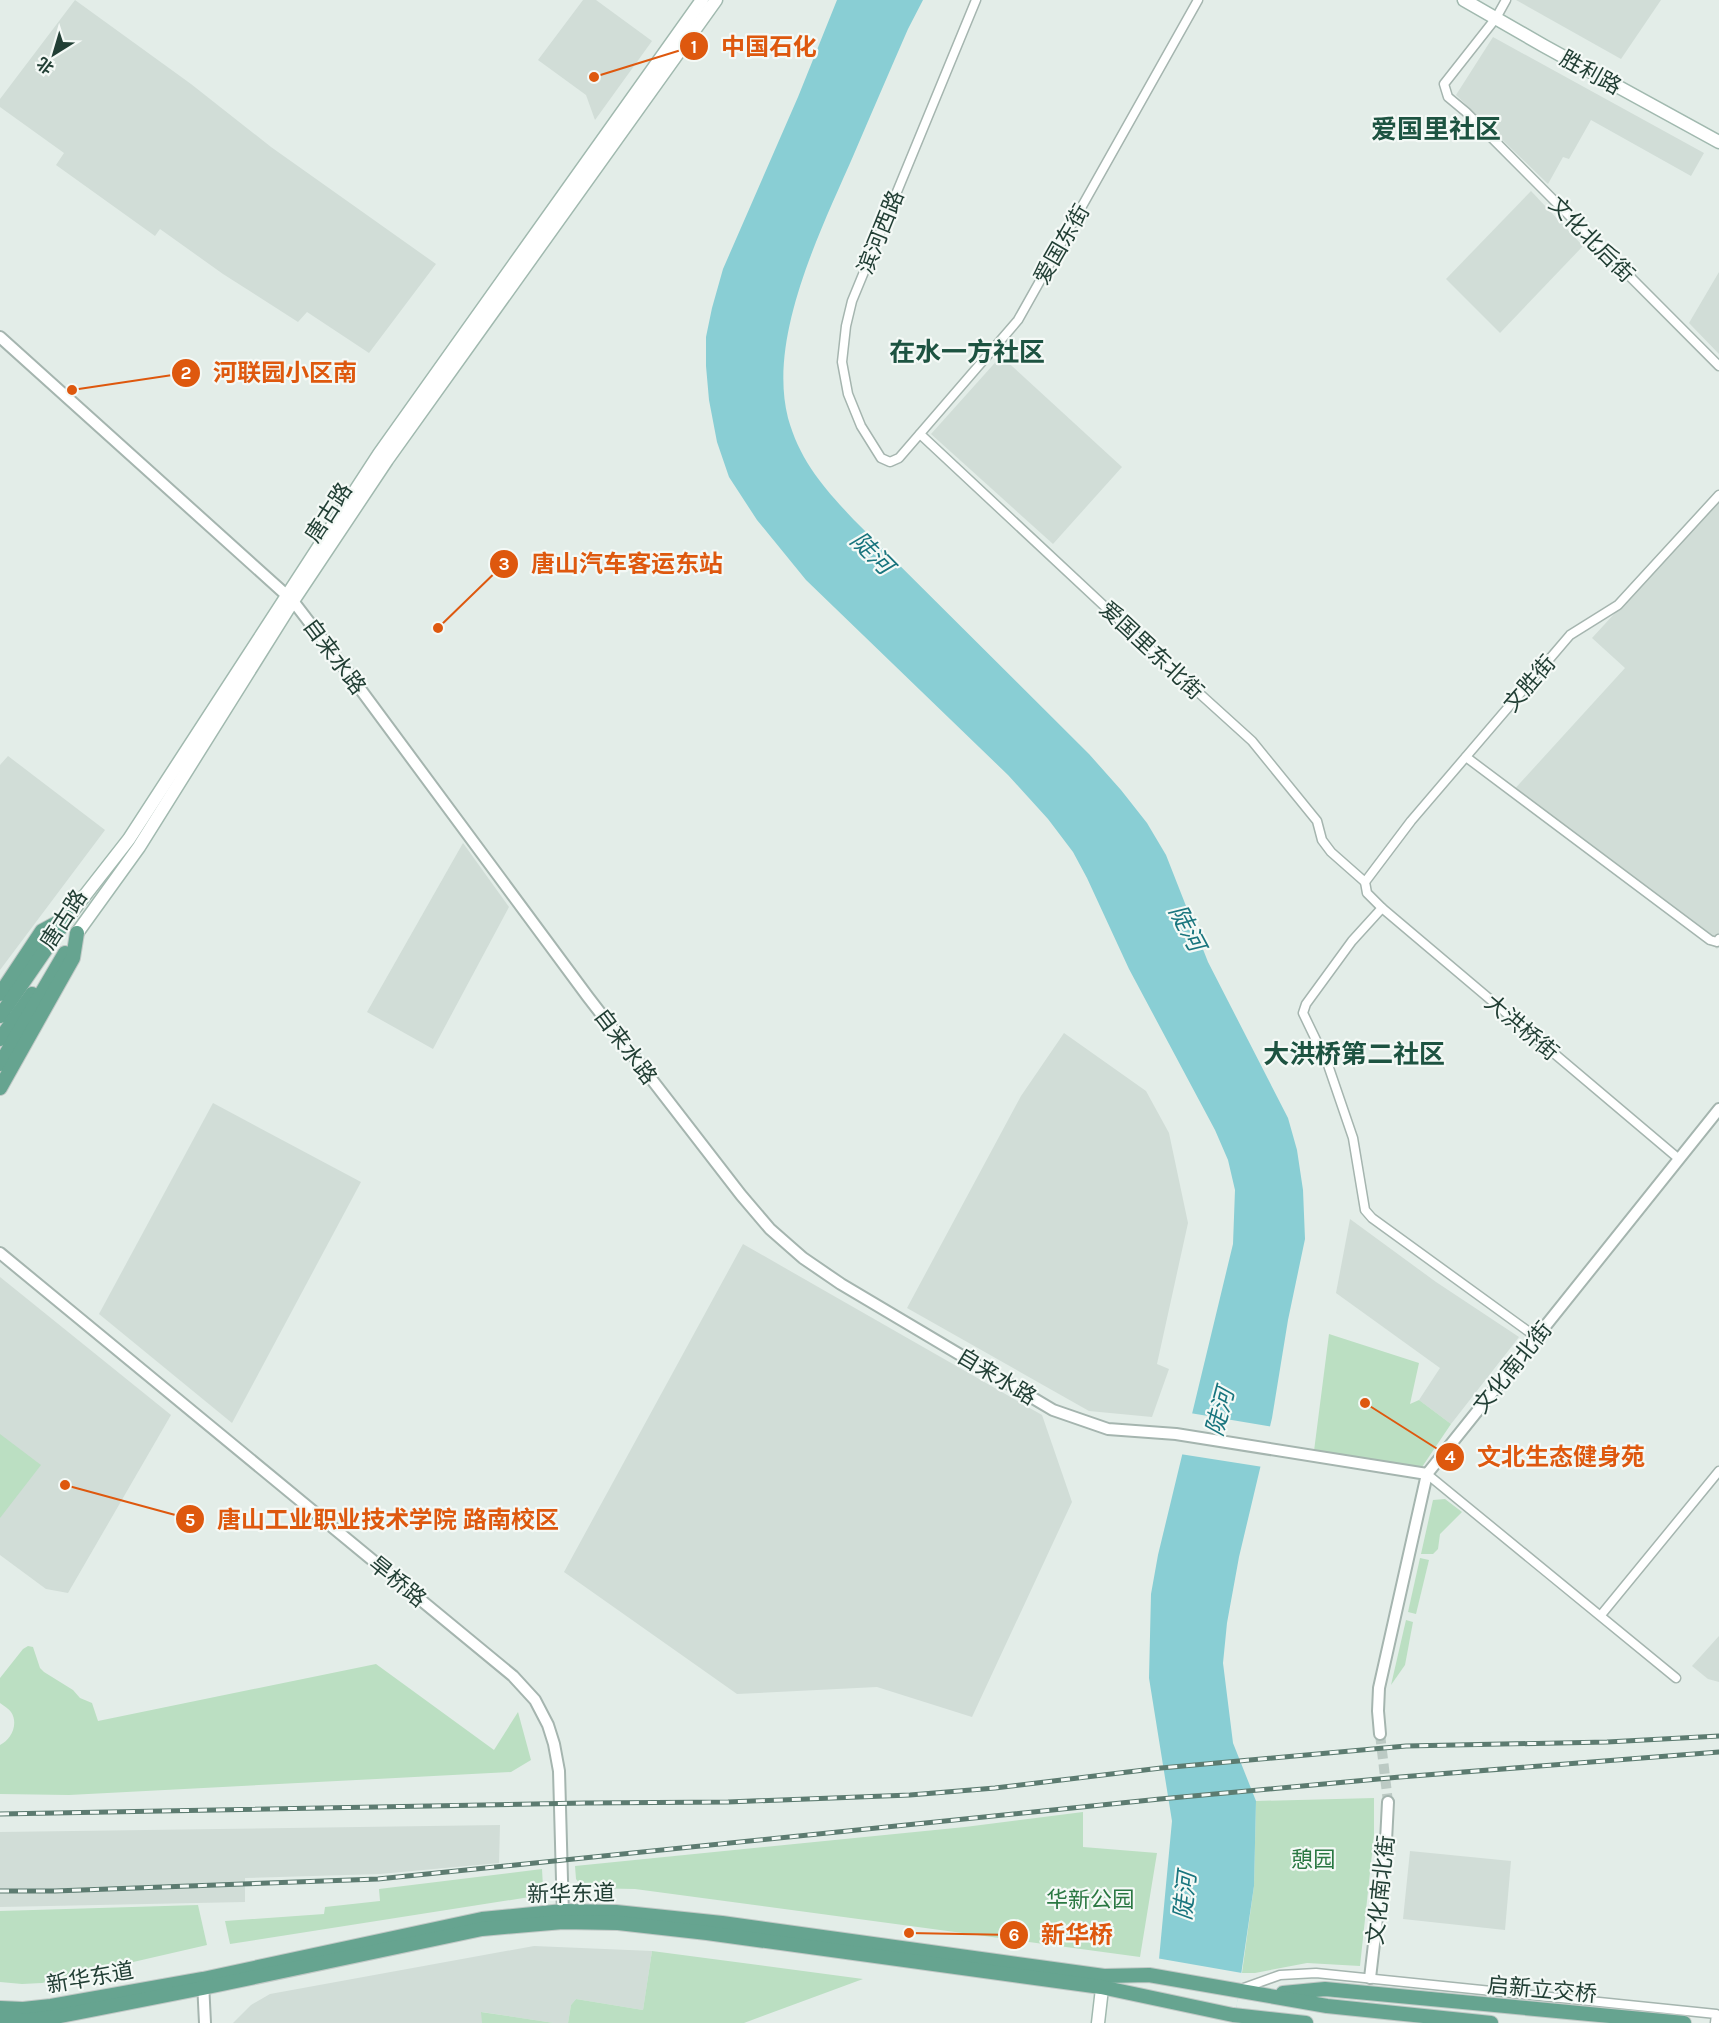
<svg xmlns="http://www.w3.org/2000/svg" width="1719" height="2023" font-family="Karla,'Noto Sans SC',sans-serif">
<rect width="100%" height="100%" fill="#e3ede8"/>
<g fill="#d1ddd7">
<polygon points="75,0 191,84 271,147 436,264 369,353 307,312 298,322 223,274 160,229 155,236 56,165 64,153 0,107 0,99"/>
<polygon points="583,0 596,0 652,41 595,120 586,95 538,60"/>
<polygon points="1516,0 1661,0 1621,59"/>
<polygon points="1493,37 1704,153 1691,176 1591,120 1569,159 1563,157 1548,184 1456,95"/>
<polygon points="1531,191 1583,246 1500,333 1446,279"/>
<polygon points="1719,272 1719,354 1689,323"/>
<polygon points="1001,356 1122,467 1053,544 931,434"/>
<polygon points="1719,500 1719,947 1717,949 1511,793 1625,668 1592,638"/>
<polygon points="8,756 105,830 0,970 0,765"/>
<polygon points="463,843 509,907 433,1049 367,1012"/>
<polygon points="1064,1033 1146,1091 1169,1133 1188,1223 1157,1364 1169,1369 1152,1417 1089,1411 907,1308 1021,1096"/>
<polygon points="213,1103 361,1182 232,1423 99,1314"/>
<polygon points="1350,1219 1436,1282 1519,1337 1451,1424 1419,1400 1440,1368 1336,1293"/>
<polygon points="743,1244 1042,1415 1072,1502 972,1717 877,1687 737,1694 564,1572"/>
<polygon points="0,1277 171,1415 68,1593 46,1589 0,1555"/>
<polygon points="1719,1636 1719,1682 1708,1679 1692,1666"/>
<polygon points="500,1825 499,1863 380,1874 245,1878 245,1902 0,1907 0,1832"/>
<polygon points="1410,1851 1511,1861 1505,1930 1403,1919"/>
<polygon points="534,1946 652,1951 643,2010 576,1999 571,2005 568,2023 554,2023 482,2012 482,2023 233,2023 251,2005 270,1994"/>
</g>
<g fill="#bbdfc2">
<polygon points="1329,1334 1419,1363 1410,1404 1419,1400 1451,1424 1422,1467 1314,1451"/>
<polygon points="0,1434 41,1465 0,1518"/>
<polygon points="1445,1499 1462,1512 1440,1534 1438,1549 1433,1554 1421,1554 1433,1500"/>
<polygon points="1420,1558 1429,1560 1416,1614 1408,1612"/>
<polygon points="1406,1620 1413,1622 1405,1665 1391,1685"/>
<path d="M 28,1646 L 33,1647 L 40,1668 L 44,1672 L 73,1690 L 80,1698 L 92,1703 L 98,1721 L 376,1664 L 494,1750 L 518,1712 L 531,1760 L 511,1772 L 69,1795 L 0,1794 L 0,1745 C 11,1740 19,1724 11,1712 C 9,1709 4,1706 0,1703 L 0,1678 L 23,1649 Z"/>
<polygon points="1374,1798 1374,1835 1360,1966 1307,1963 1255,1973 1242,1973 1254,1886 1256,1801"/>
<polygon points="1083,1812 1083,1847 1157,1853 1140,1957 635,1889 583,1888 576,1879 575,1866 965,1827"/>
<polygon points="542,1869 543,1887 536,1896 230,1944 225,1921 324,1914 325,1907 380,1901 379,1889"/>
<polygon points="198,1905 207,1945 42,1983 22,1984 0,1982 0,1911"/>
<polygon points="652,1951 863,1979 744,2023 568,2023 571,2005 576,1999 643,2010"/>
<polygon points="481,2012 554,2023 482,2023"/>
</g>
<path fill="#89ced4" d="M 837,0 L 923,0 L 908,29 C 890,70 872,112 854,154 C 822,228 767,336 788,418 C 800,461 824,488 854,520 L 1089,754 L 1121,790 L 1147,823 L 1166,855 L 1208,962 L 1288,1118 L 1297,1150 L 1303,1190 L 1305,1239 L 1288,1320 L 1272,1418 L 1239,1557 L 1227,1623 L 1223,1663 L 1233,1743 L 1256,1801 L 1254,1886 L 1234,2023 L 1153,2023 L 1172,1821 L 1149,1678 L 1151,1594 L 1158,1555 L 1233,1244 L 1235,1190 L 1228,1160 L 1215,1130 L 1129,969 L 1087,878 L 1073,852 L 1048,819 L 1008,775 L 806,580 L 757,520 L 729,477 L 717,442 L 709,400 L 706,366 L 706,337 L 712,308 L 723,269 L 798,97 Z"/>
<g fill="#e3ede8">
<polygon points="1190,1413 1273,1427 1263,1467 1180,1454"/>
<polygon points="1156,1958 1242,1973 1234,2023 1150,2023"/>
</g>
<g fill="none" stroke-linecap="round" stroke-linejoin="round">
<polyline stroke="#bccac4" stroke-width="10" stroke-dasharray="10 5" stroke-linecap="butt" points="1380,1734 1388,1802"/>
<g stroke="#a5b5af" stroke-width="11">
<g id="minor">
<polyline points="976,0 852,301 846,326 842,362 848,394 861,426 881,458 890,462 899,458 1018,320 1198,0"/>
<polyline points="1506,0 1496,18 1444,84 1448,97 1466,112 1719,366"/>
<polyline points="920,434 1146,645 1252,741 1317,821 1322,840 1331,852 1365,882"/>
<polyline points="1466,757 1710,940 1717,942 1719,939"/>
<polyline points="1382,908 1352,941 1306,1004 1303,1013 1328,1065 1353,1138 1365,1210 1372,1218 1536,1337"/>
<polyline points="1679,1159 1382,908 1367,893 1365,882 1411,821 1570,635 1618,605 1719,495"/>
<polyline points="1427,1474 1676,1678"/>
<polyline points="1601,1615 1719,1471"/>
<polyline points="1241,1989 1280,1975 1316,1973 1716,2014 1715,2023"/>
</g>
</g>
<g stroke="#a5b5af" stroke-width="14">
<g id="tertiary">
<polyline points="0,337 293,601 358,686 588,997 741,1195 770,1229 803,1258 841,1284 1053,1410 1108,1429 1176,1434 1427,1474"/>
<polyline points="0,1253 513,1676 535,1700 548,1725 554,1744 559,1771 563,1916"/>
<polyline points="1380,1734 1378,1711 1379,1688 1427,1474 1719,1109"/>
<polyline points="1370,1978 1386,1841 1388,1802"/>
<polyline points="203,1982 205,2023"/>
</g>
</g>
<g stroke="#a1b9af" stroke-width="15">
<g id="secondary">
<polyline points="1464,0 1544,46 1719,142"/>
<polyline points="68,917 129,839 379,454 702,0"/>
<polyline points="77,933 139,847 293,601 387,460 716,0"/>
<polyline points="1098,2023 1103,1980"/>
</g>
</g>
<g stroke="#c1c9c6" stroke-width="16">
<g id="primary">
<polyline points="0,994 42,931 66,918"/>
<polyline points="0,1016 68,917"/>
<polyline points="0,1039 32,994"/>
<polyline points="0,1064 65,953"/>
<polyline points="0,1088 73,958 77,933"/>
<polyline points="1283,1993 1325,1989 1684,2023"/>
<polyline points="0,2008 23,2009 51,2006 203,1979 482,1919 563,1911 616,1912 722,1923 1104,1976 1149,1975 1327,2006 1491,2023"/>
<polyline points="0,2021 22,2021 55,2017 203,1988 482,1929 563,1922 618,1923 707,1933 1101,1987 1233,2015 1306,2023"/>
</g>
</g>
<use href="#minor" stroke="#fff" stroke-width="8"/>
<use href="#tertiary" stroke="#fff" stroke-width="10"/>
<use href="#secondary" stroke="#fff" stroke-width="12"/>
<use href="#primary" stroke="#66a490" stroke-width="14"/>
<g stroke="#5c7b70" stroke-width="5">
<g id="rail">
<polyline points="0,1814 585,1803 728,1802 910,1795 995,1788 1161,1768 1406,1746 1607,1742 1719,1736"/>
<polyline points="0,1891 55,1891 378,1879 1160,1799 1400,1777 1719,1752"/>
</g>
</g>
<use href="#rail" stroke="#f4f9f6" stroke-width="3" stroke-dasharray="9" stroke-linecap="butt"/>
</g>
<g text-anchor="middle" stroke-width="4.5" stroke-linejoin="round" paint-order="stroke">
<g font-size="22" fill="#223f35" stroke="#f4f9f6">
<text transform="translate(1591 72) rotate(29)" y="8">胜利路</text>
<text transform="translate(880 232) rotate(-68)" y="8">滨河西路</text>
<text transform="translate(1592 239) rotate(45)" y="8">文化北后街</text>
<text transform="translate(1061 244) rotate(-60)" y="8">爱国东街</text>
<text transform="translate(328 512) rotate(-57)" y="8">唐古路</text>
<text transform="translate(1152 650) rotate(43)" y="8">爱国里东北街</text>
<text transform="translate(335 656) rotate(53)" y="8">自来水路</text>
<text transform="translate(1529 683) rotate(-49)" y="8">文胜街</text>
<text transform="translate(63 919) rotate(-57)" y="8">唐古路</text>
<text transform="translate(1522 1027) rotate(40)" y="8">大洪桥街</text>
<text transform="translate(626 1046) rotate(53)" y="8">自来水路</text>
<text transform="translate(1512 1367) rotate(-51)" y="8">文化南北街</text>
<text transform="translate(997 1376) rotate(31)" y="8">自来水路</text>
<text transform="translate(398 1581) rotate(39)" y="8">旱桥路</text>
<text transform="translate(1380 1890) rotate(-84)" y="8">文化南北街</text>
<text transform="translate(571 1893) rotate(-1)" y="8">新华东道</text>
<text transform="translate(90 1977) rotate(-10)" y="8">新华东道</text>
<text transform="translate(1542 1989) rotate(5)" y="8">启新立交桥</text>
</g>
<g font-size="22" fill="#2a7842" stroke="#f4f9f6">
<text x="1313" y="1867">憩园</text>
<text x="1090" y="1907">华新公园</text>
</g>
<g font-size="24" font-style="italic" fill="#19757e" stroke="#f4f9f6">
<text transform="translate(872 553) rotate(45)" y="8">陡河</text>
<text transform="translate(1187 928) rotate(62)" y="8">陡河</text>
<text transform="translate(1220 1412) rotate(-75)" y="8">陡河</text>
<text transform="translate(1185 1896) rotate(-84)" y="8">陡河</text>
</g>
<g font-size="26" font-weight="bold" fill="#1d5341" stroke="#f4f9f6">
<text x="1436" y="138">爱国里社区</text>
<text x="967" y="361">在水一方社区</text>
<text x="1354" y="1063">大洪桥第二社区</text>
</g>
</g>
<path fill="none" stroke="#de580e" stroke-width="2" d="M594 77L694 46M72 390L186 373M438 628L504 564M1365 1403L1450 1457M65 1485L190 1519M909 1933L1014 1935"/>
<g fill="#de580e" stroke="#f4f9f6" stroke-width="2">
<circle cx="594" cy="77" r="6"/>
<circle cx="72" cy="390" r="6"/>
<circle cx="438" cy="628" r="6"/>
<circle cx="1365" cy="1403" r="6"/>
<circle cx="65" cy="1485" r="6"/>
<circle cx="909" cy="1933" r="6"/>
<circle cx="694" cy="46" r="15"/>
<circle cx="186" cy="373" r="15"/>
<circle cx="504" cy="564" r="15"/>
<circle cx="1450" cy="1457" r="15"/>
<circle cx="190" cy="1519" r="15"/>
<circle cx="1014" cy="1935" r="15"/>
</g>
<g font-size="18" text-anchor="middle" font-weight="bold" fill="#fff">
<text x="694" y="53">1</text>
<text x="186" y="379">2</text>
<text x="504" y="570">3</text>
<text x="1450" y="1463">4</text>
<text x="190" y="1526">5</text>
<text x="1014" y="1941">6</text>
</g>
<g font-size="24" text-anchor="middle" font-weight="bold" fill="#de580e" stroke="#f4f9f6" stroke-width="4.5" stroke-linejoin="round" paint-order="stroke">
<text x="769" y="55">中国石化</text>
<text x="285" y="381">河联园小区南</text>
<text x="627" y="572">唐山汽车客运东站</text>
<text x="1561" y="1465">文北生态健身苑</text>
<text x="388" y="1528">唐山工业职业技术学院 路南校区</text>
<text x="1077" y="1943">新华桥</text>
</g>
<g transform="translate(54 54) rotate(217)" stroke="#f4f9f6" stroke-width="4.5" paint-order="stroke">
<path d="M0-4.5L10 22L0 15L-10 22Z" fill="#223f35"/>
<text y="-9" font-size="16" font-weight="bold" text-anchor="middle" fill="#223f35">北</text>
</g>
</svg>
